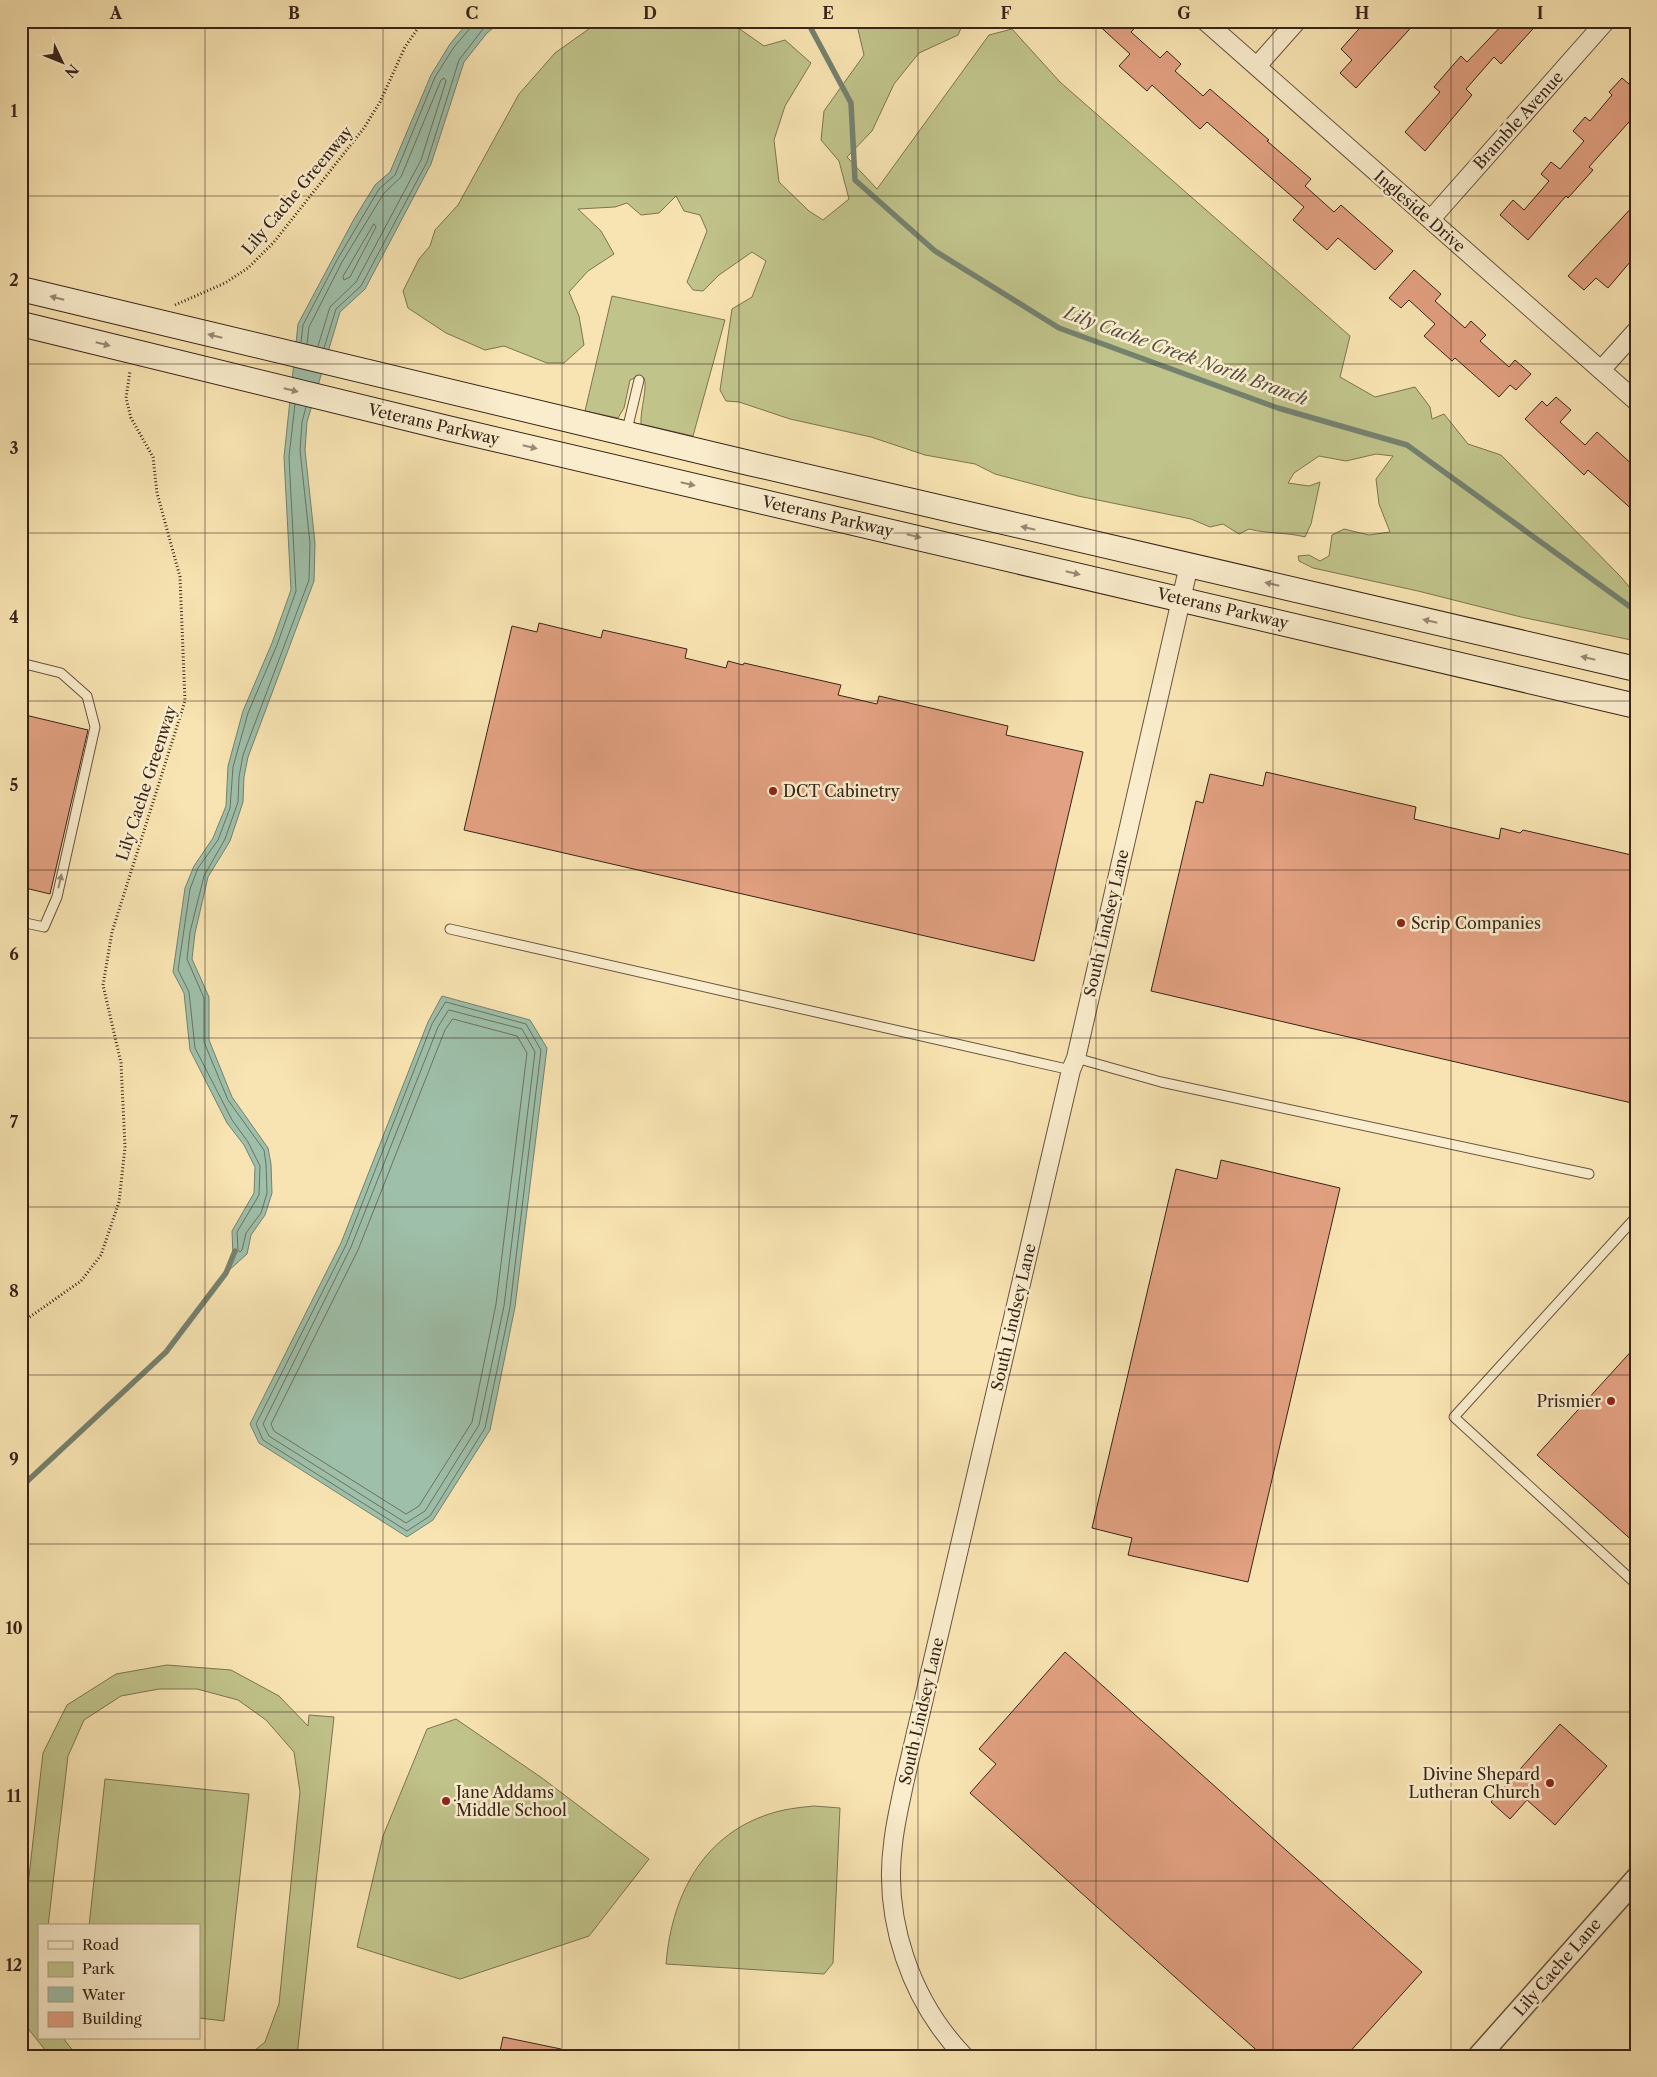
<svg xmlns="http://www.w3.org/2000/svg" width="1657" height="2077" font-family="'Libre Caslon Text',serif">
<rect width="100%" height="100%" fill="#f8e4b2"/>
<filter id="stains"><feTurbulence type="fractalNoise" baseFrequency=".004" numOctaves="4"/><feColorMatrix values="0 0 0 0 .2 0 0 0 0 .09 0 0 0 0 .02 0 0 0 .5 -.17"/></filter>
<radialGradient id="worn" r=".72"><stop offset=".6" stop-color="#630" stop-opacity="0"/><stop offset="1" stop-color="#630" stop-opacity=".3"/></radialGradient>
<g fill="#c0c38a" stroke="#7c7452">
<path d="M 600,21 L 736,21 L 734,25 L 764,46 L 785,40 L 811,63 L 785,106 L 774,140 L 779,182 L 809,211 L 823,220 L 849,199 L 839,161 L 821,140 L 824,111 L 864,55 L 856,21 L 964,21 L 958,35 L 919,53 L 894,84 L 872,131 L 847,157 L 877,189 L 989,35 L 1012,29 L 1060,82 L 1350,336 L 1340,377 L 1375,397 L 1415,387 L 1430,407 L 1432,419 L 1444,414 L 1468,444 L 1501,455 L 1621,577 L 1636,595 L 1636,641 L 1521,617 L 1418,591 L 1313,568 L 1299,561 L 1298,556 L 1309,555 L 1320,561 L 1329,556 L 1332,535 L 1344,529 L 1369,535 L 1390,532 L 1379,504 L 1376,479 L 1393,456 L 1376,454 L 1346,461 L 1319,456 L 1294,473 L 1288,483 L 1309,486 L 1320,482 L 1311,524 L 1305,537 C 1286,532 1268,534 1249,529 L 1239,534 L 1223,524 L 1210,527 L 1191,519 L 1078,496 L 995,474 L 975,464 L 925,455 L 871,437 L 790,419 L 739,402 L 726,401 L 720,390 L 732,309 L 752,297 L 766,261 L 752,252 L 719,275 L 703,291 L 693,290 L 687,282 L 707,231 L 700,215 L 684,211 L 676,196 L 659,213 L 641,215 L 627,203 L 615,207 L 578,209 L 601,231 L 614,254 L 588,271 L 569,292 L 579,316 L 584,345 L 564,363 L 547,363 L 504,346 L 485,350 L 446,333 L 408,308 L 403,291 L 419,259 L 430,246 L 435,230 L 458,205 L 519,94 L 555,53 Z"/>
<path d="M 612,296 L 725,320 L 693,436 L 641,424 C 640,410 648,387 644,378 L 637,377 L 630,380 L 624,408 L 618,418 L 585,411 Z"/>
<polygon points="167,1665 231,1670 279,1696 308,1726 309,1715 334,1717 297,2056 248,2056 265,2042 279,2004 300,1792 294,1752 266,1720 238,1700 197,1689 159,1689 121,1696 84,1720 68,1756 48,1926 39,1926 39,2038 63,2038 74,2052 82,2056 50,2056 26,2026 21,2001 21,1947 43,1753 67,1705 116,1674"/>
<polygon points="456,1719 542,1778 649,1859 589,1936 460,1979 357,1947 383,1836 427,1729"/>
<polygon points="105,1779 249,1794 224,2021 199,2018 199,1926 89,1926"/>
<path d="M 814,1806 L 840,1808 L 833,1963 L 824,1974 L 666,1964 C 672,1891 707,1827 784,1810 C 794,1808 804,1807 814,1806 Z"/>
</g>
<g fill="#9ebfa9" stroke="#75816f">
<polygon points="469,21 502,21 487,33 464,62 431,164 365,289 340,312 307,422 305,450 315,543 314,581 248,757 244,777 243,802 230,841 208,877 195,933 192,959 209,997 209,1040 232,1097 268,1148 271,1164 272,1193 265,1215 251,1235 247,1254 226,1273 233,1257 232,1231 254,1193 255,1167 244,1145 227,1123 190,1050 184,993 173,972 185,888 194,866 213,838 226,806 228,766 243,711 272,643 291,590 284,457 298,324 354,219 375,185 390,172 431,75 450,44"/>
<polygon points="442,996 530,1020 547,1048 515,1307 490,1430 433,1520 407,1537 259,1443 250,1424 341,1243 428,1022"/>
<polygon points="21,1013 25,1017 24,1188 21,1193"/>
</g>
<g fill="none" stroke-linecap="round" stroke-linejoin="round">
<g stroke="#6b7261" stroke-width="1">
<polygon points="374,224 376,227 350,277 344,280 343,277"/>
<polyline points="301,342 303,325 337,260 379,189 395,175 435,77 454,47 472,26 473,21"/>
<polyline points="307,344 309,327 342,262 384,193 401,177 441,80 444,78 446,81 421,160 356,282 330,307 318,346"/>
<polyline points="324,348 336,309 361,286 427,162 459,60 483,29 493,21"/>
<polyline points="295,404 289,457 296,591 277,645 248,713 233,767 230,808 218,840 198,868 190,889 178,970 189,992 195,1048 232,1120 248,1142 260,1166 259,1195 237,1232 238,1250 240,1252 242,1250 246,1233 261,1213 267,1193 266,1164 264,1150 228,1100 204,1042 204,998 187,959 190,932 204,876 225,839 238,802 239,777 243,755 309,580 310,543 300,450 302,422 306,407"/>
<polygon points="446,1002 526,1024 541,1050 510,1307 485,1428 430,1516 407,1531 263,1440 256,1424 346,1245 432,1024"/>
<polygon points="449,1010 522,1029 535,1052 504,1306 479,1425 425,1511 406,1523 269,1436 263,1424 351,1247 438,1027"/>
<polygon points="453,1019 517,1036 527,1053 496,1304 472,1422 419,1506 406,1514 274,1431 271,1424 358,1250 445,1030"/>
</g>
<g stroke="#75816f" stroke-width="5.5">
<polyline points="807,21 851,103 855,180 935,251 1059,328 1278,408 1407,445 1636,611"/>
<polyline points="21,1487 166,1352 226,1273 235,1251"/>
</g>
</g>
<g fill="#e2a182" stroke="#382419">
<polygon points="1094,21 1141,21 1131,32 1160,58 1167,51 1181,64 1175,71 1203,96 1210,89 1269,140 1267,141 1311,179 1305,186 1334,212 1341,205 1393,251 1375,270 1338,238 1327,250 1293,220 1304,207 1207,122 1200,129 1152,85 1147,91 1119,66 1130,54"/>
<polygon points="1366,21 1417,21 1356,88 1340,73 1352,60 1341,49"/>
<polygon points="1506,21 1540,21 1501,64 1494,57 1466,89 1472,95 1425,151 1405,132 1440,92 1434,87 1461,56 1467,62"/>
<polygon points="1622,78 1636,90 1636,114 1589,167 1593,170 1568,198 1566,196 1528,240 1500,215 1513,200 1524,210 1549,181 1541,174 1551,162 1560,169 1584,141 1573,131 1585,117 1590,121 1612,95 1609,92"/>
<polygon points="1636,203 1636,255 1608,288 1596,278 1584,290 1568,276"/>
<polygon points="1414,270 1441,294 1435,301 1465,328 1471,321 1486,335 1480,341 1509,367 1515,360 1531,374 1516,390 1510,385 1499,397 1455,358 1452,361 1424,336 1435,324 1409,300 1401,308 1389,298"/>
<polygon points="1556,397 1571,410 1560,422 1585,445 1597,432 1636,468 1636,513 1588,470 1584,475 1525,419 1542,401 1547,406"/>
<polygon points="539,623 601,638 603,630 687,649 685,658 726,668 728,661 743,665 744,663 841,685 838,695 877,704 879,696 1008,726 1006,735 1083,752 1034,961 464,830 512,626 537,632"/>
<polygon points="21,714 88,730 50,894 21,887"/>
<polygon points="1266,772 1416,807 1414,819 1499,839 1501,828 1520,833 1523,830 1636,856 1636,1104 1151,991 1196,801 1203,803 1210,774 1263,786"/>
<polygon points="1221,1160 1340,1188 1248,1582 1128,1555 1132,1538 1092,1528 1176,1169 1217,1179"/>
<polygon points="1636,1346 1636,1544 1537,1455"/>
<polygon points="1065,1652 1422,1972 1346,2056 1263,2056 970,1793 996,1764 979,1749"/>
<polygon points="1560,1724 1607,1766 1555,1825 1527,1800 1510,1819 1491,1802"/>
<polygon points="503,2037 561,2049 560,2056 499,2056"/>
</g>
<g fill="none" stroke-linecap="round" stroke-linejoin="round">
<g stroke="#68543f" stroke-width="11">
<g id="service">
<polyline points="626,434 639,380"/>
<polyline points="21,663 61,673 87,696 95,727 57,897 44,927 21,922"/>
<polyline points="450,929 1071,1070"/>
<polyline points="1076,1058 1161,1082 1589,1174"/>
<polyline points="1636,1217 1454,1417 1636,1584"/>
</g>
</g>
<g stroke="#68543f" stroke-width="20">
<g id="minor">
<polyline points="1205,21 1636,401"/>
<polyline points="1257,66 1297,21"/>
<polyline points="1431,219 1606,21"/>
<polyline points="1601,370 1636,331"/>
<path d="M 964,2056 C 911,2001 883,1920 893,1844 C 895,1824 900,1804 904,1784 L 1071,1070 L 1076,1058 L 1189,565"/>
</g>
</g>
<g stroke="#68543f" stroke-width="24">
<polyline id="tertiary" points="1479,2056 1636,1879"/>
</g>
<g stroke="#382419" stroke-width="26">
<g id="secondary">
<polyline points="21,289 749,463 1636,669"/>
<polyline points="21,324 447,428 1636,706"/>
</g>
</g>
<g stroke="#382419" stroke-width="3" stroke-dasharray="1 2.5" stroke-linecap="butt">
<polyline points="175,305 225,283 248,268 274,242 364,128 380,102 405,47 423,21"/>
<polyline points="21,1323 81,1281 101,1255 119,1202 125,1147 121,1063 103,985 112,932 185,701 180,577 157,493 153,457 131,418 126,398 130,371"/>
</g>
<use href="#service" stroke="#faedcd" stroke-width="9"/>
<use href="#minor" stroke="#faedcd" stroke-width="18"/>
<use href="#tertiary" stroke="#faedcd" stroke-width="21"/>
<use href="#secondary" stroke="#faedcd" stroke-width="24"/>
</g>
<defs><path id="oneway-solid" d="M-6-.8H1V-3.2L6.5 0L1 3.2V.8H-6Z" transform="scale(1.25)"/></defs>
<g fill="#998873">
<use href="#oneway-solid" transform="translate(57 298) rotate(-166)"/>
<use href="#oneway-solid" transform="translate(215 336) rotate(-166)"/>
<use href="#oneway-solid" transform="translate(103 344) rotate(14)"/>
<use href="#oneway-solid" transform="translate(291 390) rotate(14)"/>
<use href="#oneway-solid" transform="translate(530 447) rotate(13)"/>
<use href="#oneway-solid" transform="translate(688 484) rotate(13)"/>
<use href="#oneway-solid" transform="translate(1028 528) rotate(-167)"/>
<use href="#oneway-solid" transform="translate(914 536) rotate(13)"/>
<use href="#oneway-solid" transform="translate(1073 573) rotate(13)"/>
<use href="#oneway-solid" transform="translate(1272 584) rotate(-167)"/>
<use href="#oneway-solid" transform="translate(1430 621) rotate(-167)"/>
<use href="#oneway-solid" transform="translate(1588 658) rotate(-167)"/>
<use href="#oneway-solid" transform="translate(60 881) rotate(-77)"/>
</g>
<path fill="none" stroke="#382419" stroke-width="1" stroke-opacity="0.55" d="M 205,21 L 205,2056M 383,21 L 383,2056M 562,21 L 562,2056M 739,21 L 739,2056M 918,21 L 918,2056M 1096,21 L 1096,2056M 1273,21 L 1273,2056M 1451,21 L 1451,2056M 21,196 L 1636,196M 21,364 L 1636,364M 21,533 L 1636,533M 21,701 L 1636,701M 21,870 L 1636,870M 21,1038 L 1636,1038M 21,1207 L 1636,1207M 21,1375 L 1636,1375M 21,1544 L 1636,1544M 21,1712 L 1636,1712M 21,1881 L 1636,1881"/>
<g fill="#8f2418" stroke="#faedcd" stroke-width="2">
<circle cx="773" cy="791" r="5"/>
<circle cx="1401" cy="923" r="5"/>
<circle cx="1611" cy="1401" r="5"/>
<circle cx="1550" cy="1783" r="5"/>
<circle cx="446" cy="1801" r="5"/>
</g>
<g text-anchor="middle" stroke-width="5" stroke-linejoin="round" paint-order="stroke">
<g font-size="16" fill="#382419" stroke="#faedcd">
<text transform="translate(1518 120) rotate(-48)" y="6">Bramble Avenue</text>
<text transform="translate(297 190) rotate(-50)" y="6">Lily Cache Greenway</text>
<text transform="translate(1420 211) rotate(41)" y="6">Ingleside Drive</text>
<text transform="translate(434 424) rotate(13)" y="6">Veterans Parkway</text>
<text transform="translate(828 516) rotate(13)" y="6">Veterans Parkway</text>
<text transform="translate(1223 608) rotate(13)" y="6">Veterans Parkway</text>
<text transform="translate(146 783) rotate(-72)" y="6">Lily Cache Greenway</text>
<text transform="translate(1106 923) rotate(-77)" y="6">South Lindsey Lane</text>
<text transform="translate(1013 1317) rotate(-77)" y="6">South Lindsey Lane</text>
<text transform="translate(921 1711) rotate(-77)" y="6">South Lindsey Lane</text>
<text transform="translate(1557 1967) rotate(-49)" y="6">Lily Cache Lane</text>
</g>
<g font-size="16" fill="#382419" stroke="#faedcd" text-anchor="start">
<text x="783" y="797">DCT Cabinetry</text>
<text x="1411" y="929">Scrip Companies</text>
<text x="1601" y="1407" text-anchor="end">Prismier</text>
<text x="1540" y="1780" text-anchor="end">Divine Shepard<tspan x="1540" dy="18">Lutheran Church</tspan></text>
<text x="456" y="1798">Jane Addams<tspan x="456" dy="18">Middle School</tspan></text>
</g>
<g font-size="18" font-style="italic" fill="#575244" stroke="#faedcd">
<text transform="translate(1186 356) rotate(20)" y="6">Lily Cache Creek North Branch</text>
</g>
</g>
<rect width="1657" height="2077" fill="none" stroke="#f8e4b2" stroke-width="55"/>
<rect x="38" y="1924" width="162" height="115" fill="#faedcd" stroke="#ac9d85"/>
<rect x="48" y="1941" width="25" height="8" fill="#faedcd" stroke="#ac9d85"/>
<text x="82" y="1950" font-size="15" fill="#382419">Road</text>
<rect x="48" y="1962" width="25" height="15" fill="#c0c38a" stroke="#ac9d85"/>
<text x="82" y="1974" font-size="15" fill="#382419">Park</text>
<rect x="48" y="1987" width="25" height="15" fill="#9ebfa9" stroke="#ac9d85"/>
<text x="82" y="2000" font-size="15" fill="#382419">Water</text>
<rect x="48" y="2012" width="25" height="15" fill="#e2a182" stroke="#ac9d85"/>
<text x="82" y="2024" font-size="15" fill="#382419">Building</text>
<g transform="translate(62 62) rotate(133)" stroke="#faedcd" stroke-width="4" paint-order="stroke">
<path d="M0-4L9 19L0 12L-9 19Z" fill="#382419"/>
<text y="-8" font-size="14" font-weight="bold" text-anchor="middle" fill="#382419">N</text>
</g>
<rect x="28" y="28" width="1602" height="2022" fill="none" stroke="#382419" stroke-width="2"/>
<g font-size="16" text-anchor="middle" font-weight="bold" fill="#382419">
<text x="116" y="19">A</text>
<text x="294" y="19">B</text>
<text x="472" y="19">C</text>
<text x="650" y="19">D</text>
<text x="828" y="19">E</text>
<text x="1006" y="19">F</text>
<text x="1184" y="19">G</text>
<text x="1362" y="19">H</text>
<text x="1540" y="19">I</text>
<text x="14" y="117">1</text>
<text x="14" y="286">2</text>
<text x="14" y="454">3</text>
<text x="14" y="623">4</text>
<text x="14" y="791">5</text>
<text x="14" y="960">6</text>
<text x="14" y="1128">7</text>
<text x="14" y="1297">8</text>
<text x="14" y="1465">9</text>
<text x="14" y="1634">10</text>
<text x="14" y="1802">11</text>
<text x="14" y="1971">12</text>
</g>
<rect width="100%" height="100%" filter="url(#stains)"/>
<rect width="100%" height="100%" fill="url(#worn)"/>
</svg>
